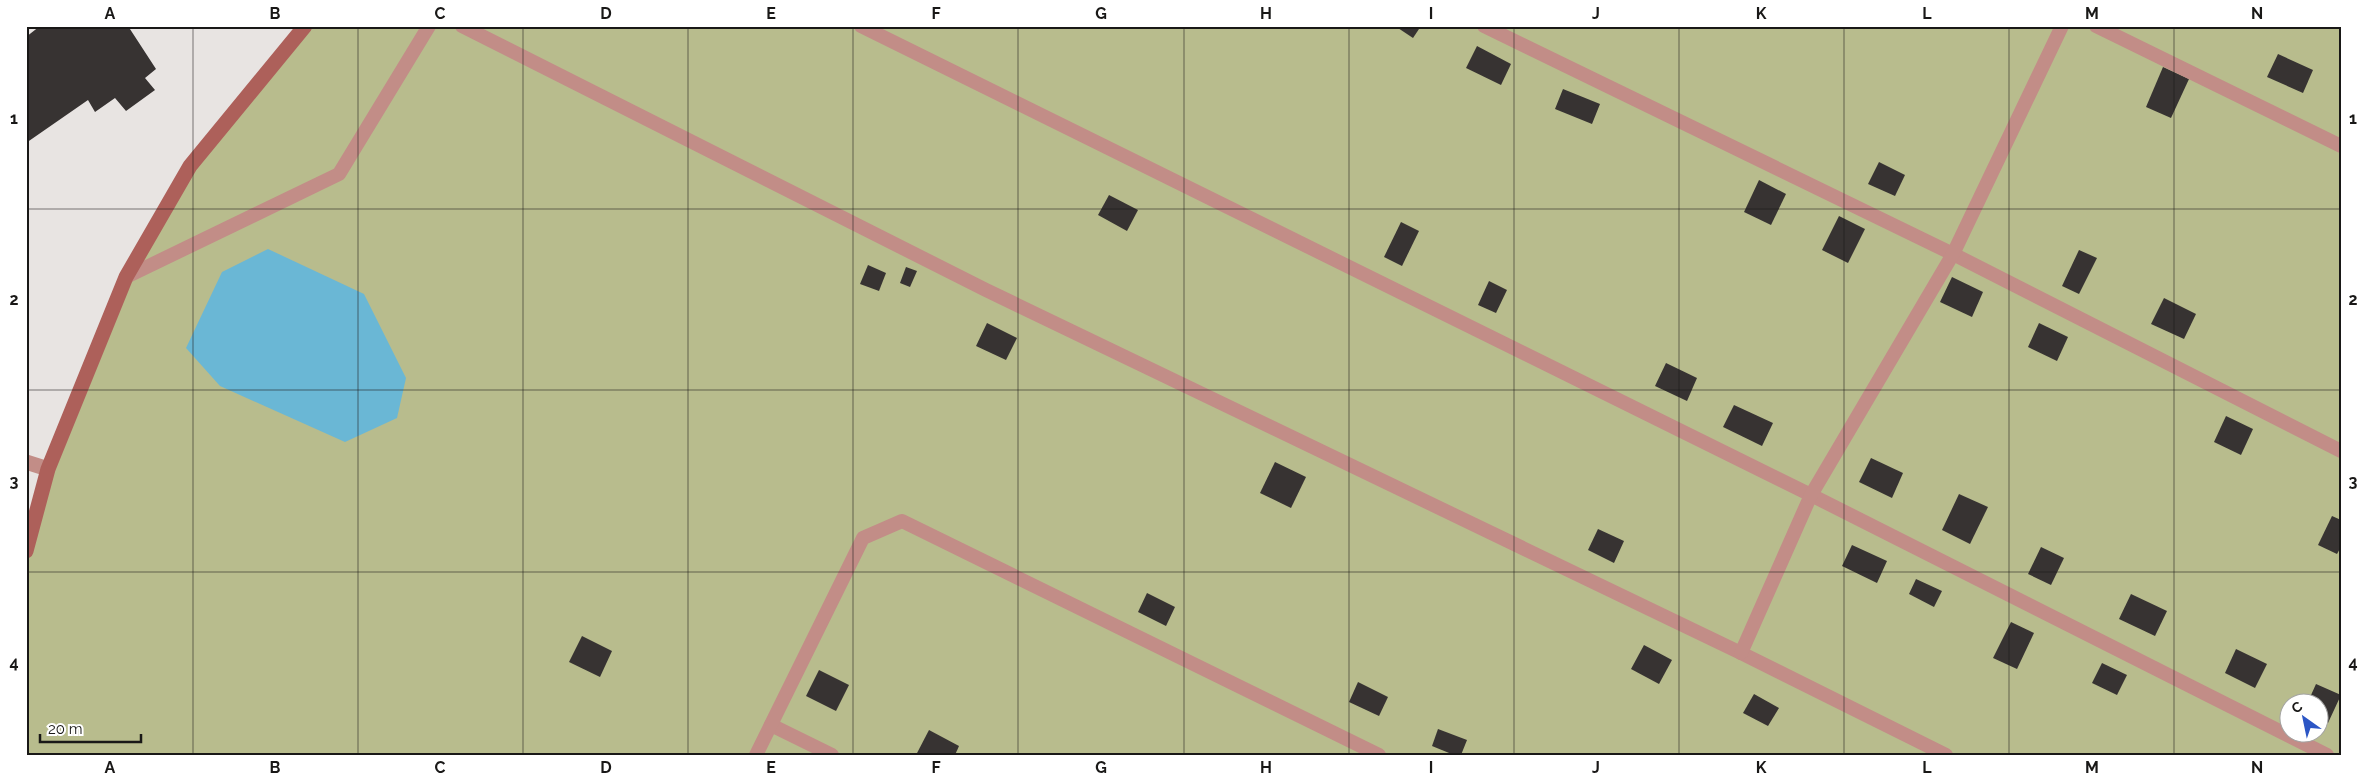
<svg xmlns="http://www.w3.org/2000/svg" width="2367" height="781" font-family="Raleway,sans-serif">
<rect width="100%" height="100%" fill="#e8e4e2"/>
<path fill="#b8bc8d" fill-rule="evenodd" d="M 305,26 L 2341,26 L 2341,755 L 26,755 L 26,551 L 48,469 L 126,277 L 190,166 ZM 2290,704 L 2320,704 L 2320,734 L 2290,734 Z"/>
<polygon fill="#6ab7d5" points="268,249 364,294 406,378 397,418 345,442 220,386 186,348 222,272"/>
<g fill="#373332">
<polygon points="40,26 128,26 156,69 145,78 155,90 126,111 115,98 95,112 88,100 26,143 26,37"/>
<polygon points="1395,26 1421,26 1413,38"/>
<polygon points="1477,46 1511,64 1501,85 1466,68"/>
<polygon points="2278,54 2313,70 2303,93 2267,77"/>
<polygon points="2163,67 2189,79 2171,118 2146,107"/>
<polygon points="1563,89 1600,104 1592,124 1555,109"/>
<polygon points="1879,162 1905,175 1895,196 1868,184"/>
<polygon points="1759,180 1786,194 1771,225 1744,212"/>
<polygon points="1109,195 1138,210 1127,231 1098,215"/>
<polygon points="1839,216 1865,229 1848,263 1822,250"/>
<polygon points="1401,222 1419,231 1402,266 1384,257"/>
<polygon points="2079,250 2097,258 2079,294 2062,286"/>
<polygon points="868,265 886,273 879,291 860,284"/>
<polygon points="906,267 917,271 910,287 900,283"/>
<polygon points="1952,277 1983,292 1972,317 1940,302"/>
<polygon points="1489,281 1507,290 1496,313 1478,305"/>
<polygon points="2164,298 2196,314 2184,339 2151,324"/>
<polygon points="987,323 1017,338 1006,360 976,346"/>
<polygon points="2039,323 2068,337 2057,361 2028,347"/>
<polygon points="1666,363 1697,378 1687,401 1655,386"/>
<polygon points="1734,405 1773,423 1762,446 1723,427"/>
<polygon points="2226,416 2253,429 2241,455 2214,442"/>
<polygon points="1871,458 1903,473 1892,498 1859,482"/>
<polygon points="1275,462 1306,477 1291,508 1260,493"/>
<polygon points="1959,494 1988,507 1970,544 1942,530"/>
<polygon points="2332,516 2341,520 2341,547 2337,554 2318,545"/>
<polygon points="1598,529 1624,541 1614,563 1588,550"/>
<polygon points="1852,545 1887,561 1877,583 1842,566"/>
<polygon points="2041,547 2064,558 2051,585 2028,574"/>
<polygon points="1916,579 1942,591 1934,607 1909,594"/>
<polygon points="1147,593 1175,607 1166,626 1138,612"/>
<polygon points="2131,594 2167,611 2155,636 2119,619"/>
<polygon points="2011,622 2034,633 2017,669 1993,658"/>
<polygon points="582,636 612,651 600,677 569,662"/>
<polygon points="1644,645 1672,660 1659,684 1631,669"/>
<polygon points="2236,649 2267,664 2255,688 2225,673"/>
<polygon points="2102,663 2127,675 2117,695 2092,683"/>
<polygon points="819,670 849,685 836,711 806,696"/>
<polygon points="1358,682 1388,697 1379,716 1349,702"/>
<polygon points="2316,684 2341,695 2328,723 2320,719 2320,704 2307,704"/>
<polygon points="1754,694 1779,708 1768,726 1743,713"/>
<polygon points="1438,729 1467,740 1461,755 1454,755 1432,746"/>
<polygon points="929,730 959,746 955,755 916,755"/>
</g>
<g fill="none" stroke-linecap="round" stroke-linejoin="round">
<g stroke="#c28d87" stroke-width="14">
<polyline points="462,26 986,290 1741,653 1946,755"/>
<polyline points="861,26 1811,495 2327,755"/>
<polyline points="1484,26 1953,254 2341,451"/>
<polyline points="2096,26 2341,146"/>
<polyline points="126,277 339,174 429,26"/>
<polyline points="1741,653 1811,495 1953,254 2062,26"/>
<polyline points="771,725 832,755"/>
<polyline points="756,755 863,538 902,521 1379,755"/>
</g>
<polyline stroke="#c28d87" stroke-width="15" points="26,462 48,469"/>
<polyline stroke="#ad605a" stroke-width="15" points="26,551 48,469 126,277 190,166 305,26"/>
</g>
<path fill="none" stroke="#191817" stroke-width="1" stroke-opacity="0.55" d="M 193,26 L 193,755M 358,26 L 358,755M 523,26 L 523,755M 688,26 L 688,755M 853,26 L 853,755M 1018,26 L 1018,755M 1184,26 L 1184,755M 1349,26 L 1349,755M 1514,26 L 1514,755M 1679,26 L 1679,755M 1844,26 L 1844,755M 2009,26 L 2009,755M 2174,26 L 2174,755M 26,209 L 2341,209M 26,390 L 2341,390M 26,572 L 2341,572"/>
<rect width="2367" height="781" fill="none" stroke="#ffffff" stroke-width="55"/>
<g transform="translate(2304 718) rotate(327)"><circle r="24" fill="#ffffff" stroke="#a3a3a2"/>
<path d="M0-4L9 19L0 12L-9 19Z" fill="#2c56c5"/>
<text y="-8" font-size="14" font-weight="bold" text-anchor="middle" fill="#191817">С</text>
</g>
<path d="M40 734v8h101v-8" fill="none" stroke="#191817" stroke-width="2.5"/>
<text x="48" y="734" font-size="15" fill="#191817" stroke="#ffffff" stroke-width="4" paint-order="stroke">20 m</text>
<rect x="28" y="28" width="2312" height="726" fill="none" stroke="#191817" stroke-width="2"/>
<g font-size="16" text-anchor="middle" font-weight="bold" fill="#191817">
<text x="110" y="19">A</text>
<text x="275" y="19">B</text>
<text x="440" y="19">C</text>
<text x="606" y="19">D</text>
<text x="771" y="19">E</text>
<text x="936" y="19">F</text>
<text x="1101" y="19">G</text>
<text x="1266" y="19">H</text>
<text x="1431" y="19">I</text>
<text x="1596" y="19">J</text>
<text x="1761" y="19">K</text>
<text x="1927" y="19">L</text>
<text x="2092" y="19">M</text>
<text x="2257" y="19">N</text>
<text x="14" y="124">1</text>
<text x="2353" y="124">1</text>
<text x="14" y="305">2</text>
<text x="2353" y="305">2</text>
<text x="14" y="487">3</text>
<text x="2353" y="487">3</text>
<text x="14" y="668">4</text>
<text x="2353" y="668">4</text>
<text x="110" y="773">A</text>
<text x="275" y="773">B</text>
<text x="440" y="773">C</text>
<text x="606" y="773">D</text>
<text x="771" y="773">E</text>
<text x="936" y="773">F</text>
<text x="1101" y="773">G</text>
<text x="1266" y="773">H</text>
<text x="1431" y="773">I</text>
<text x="1596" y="773">J</text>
<text x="1761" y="773">K</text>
<text x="1927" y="773">L</text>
<text x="2092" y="773">M</text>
<text x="2257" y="773">N</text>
</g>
</svg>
